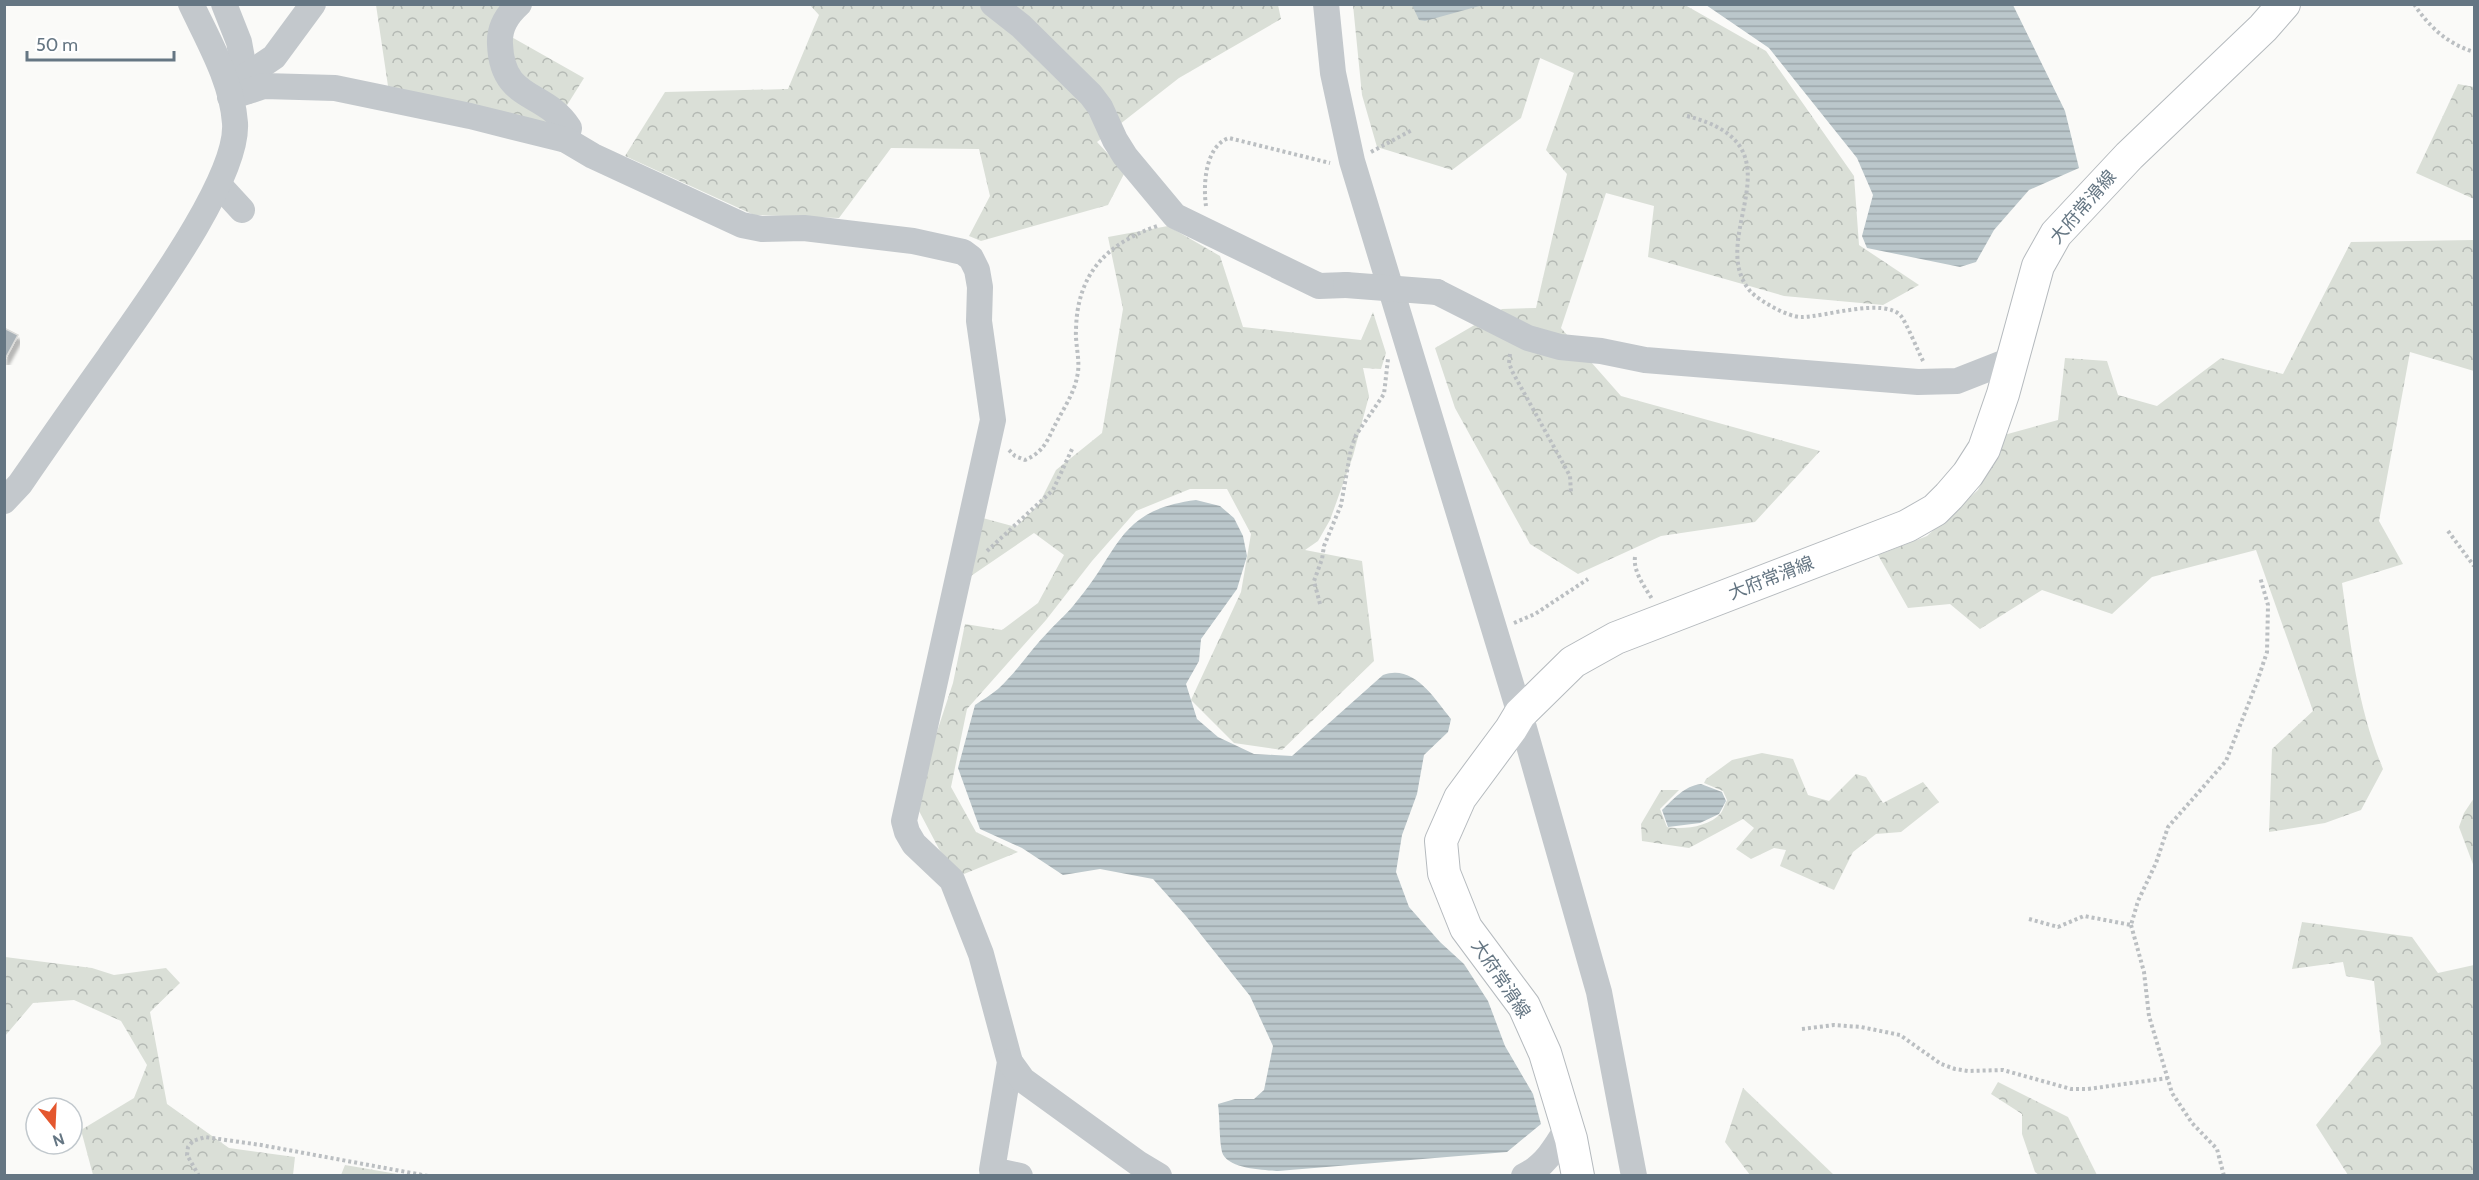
<svg xmlns="http://www.w3.org/2000/svg" width="2479" height="1180" font-family="Cabin,'Noto Sans JP',sans-serif">
<defs>
<pattern id="forest-crowns" width="20" height="18" patternUnits="userSpaceOnUse" patternTransform="scale(1.5)"><rect width="20" height="18" fill="#dadfd7"/><path d="M2 6a3 3 0 1 1 6 0M12 15a3 3 0 1 1 6 0" fill="none" stroke="#b4b9b4"/></pattern>
<pattern id="water-rules" width="6" height="5" patternUnits="userSpaceOnUse" patternTransform="scale(1.5)"><rect width="6" height="5" fill="#bbc7cb"/><path d="M0 2.5h6" fill="none" stroke="#9ca6aa"/></pattern>
<filter id="shadow"><feDropShadow dx="3.5" dy="6" stdDeviation="1.5" flood-color="#0004"/></filter>
</defs>
<rect width="100%" height="100%" fill="#fafaf8"/>
<g fill="url(#forest-crowns)">
<polygon points="1410,4 1410,6 1685,5 1766,51 1854,176 1859,245 1919,285 1883,305 1784,296 1648,257 1654,206 1606,193 1561,328 1621,396 1820,451 1755,522 1661,536 1578,574 1530,544 1455,408 1435,348 1502,309 1536,308 1567,174 1546,150 1574,73 1540,58 1521,118 1452,170 1377,147 1362,95 1353,5"/>
<polygon points="376,5 512,5 494,27 584,78 554,126 388,86"/>
<polygon points="810,5 1278,5 1281,19 1179,78 1097,142 1125,172 1108,205 981,241 969,236 990,196 979,149 891,148 839,218 754,215 625,156 665,92 788,89 819,15"/>
<polygon points="2458,84 2474,87 2474,199 2416,173"/>
<polygon points="1168,226 1220,256 1243,327 1361,340 1373,312 1386,353 1381,369 1363,368 1369,396 1353,456 1330,520 1318,541 1305,550 1362,561 1374,661 1282,750 1234,743 1191,700 1241,592 1251,534 1227,489 1190,489 1136,511 1092,561 1046,620 967,709 951,787 976,832 1018,852 959,876 939,849 919,811 927,762 953,683 965,624 1002,630 1038,603 1064,555 1034,533 968,578 979,517 1016,527 1039,504 1056,470 1102,433 1123,309 1108,237"/>
<path d="M 2474,240 L 2474,371 L 2410,352 L 2379,521 L 2403,564 L 2342,583 C 2351,648 2358,708 2383,769 L 2361,810 L 2325,823 L 2269,832 L 2272,749 L 2313,711 L 2256,550 L 2152,577 L 2112,614 L 2042,590 L 1980,629 L 1950,604 L 1908,608 L 1878,555 L 1927,536 L 1978,490 L 2004,435 L 2058,420 L 2065,358 L 2107,361 L 2118,395 L 2157,406 L 2221,358 L 2283,374 L 2351,242 Z"/>
<path d="M 1762,753 L 1793,759 L 1808,795 L 1829,801 L 1856,774 L 1866,777 L 1883,803 L 1923,782 L 1939,802 L 1901,832 L 1876,834 L 1853,852 L 1834,890 L 1780,866 L 1786,850 L 1774,848 L 1751,859 L 1736,849 L 1754,828 L 1743,819 L 1689,848 L 1642,841 L 1641,824 L 1661,790 L 1679,790 L 1660,809 L 1667,827 C 1683,830 1709,827 1721,813 C 1723,810 1725,804 1727,800 L 1723,791 L 1704,783 L 1706,779 L 1732,760 Z"/>
<polygon points="2474,798 2474,867 2459,827 2464,813"/>
<polygon points="2302,922 2412,937 2438,973 2474,965 2474,1175 2348,1175 2316,1125 2381,1044 2374,981 2346,976 2343,962 2292,969"/>
<polygon points="5,957 92,968 114,975 166,968 180,983 150,1012 167,1104 229,1148 295,1157 293,1175 93,1175 81,1130 134,1098 147,1065 121,1021 74,1000 33,1003 5,1036"/>
<polygon points="1998,1082 2068,1117 2097,1175 2039,1175 2035,1172 2022,1134 2022,1114 1991,1094"/>
<polygon points="1743,1088 1834,1175 1750,1175 1725,1142"/>
<polygon points="345,1165 403,1175 341,1175"/>
</g>
<g fill="url(#water-rules)">
<polygon points="1412,5 1483,5 1425,21 1419,20"/>
<polygon points="1706,5 2013,5 2065,111 2079,168 2029,190 1994,230 1976,262 1960,267 1867,248 1862,236 1873,195 1857,158 1769,48"/>
<path d="M 1196,500 L 1220,506 L 1234,518 L 1243,536 L 1247,556 L 1237,589 L 1201,639 L 1199,661 L 1186,684 L 1197,719 L 1218,737 L 1254,754 L 1292,756 L 1383,675 C 1414,664 1434,698 1451,719 L 1448,732 L 1424,755 L 1417,794 L 1402,835 L 1396,872 L 1409,907 L 1440,942 L 1464,964 L 1488,1001 L 1505,1046 L 1533,1094 L 1541,1124 L 1507,1152 L 1278,1171 C 1264,1170 1227,1169 1222,1152 C 1219,1139 1220,1119 1218,1104 L 1235,1099 L 1254,1099 L 1264,1090 L 1273,1046 L 1250,996 L 1186,916 L 1153,879 L 1100,869 L 1063,875 L 1022,848 L 980,829 L 958,768 L 975,705 C 982,700 991,695 998,689 C 1017,672 1031,649 1049,631 C 1058,621 1069,612 1077,601 C 1120,551 1117,510 1196,500 Z"/>
<path d="M 1701,784 L 1722,792 L 1726,801 L 1719,814 L 1700,823 L 1668,827 L 1662,810 C 1674,799 1684,786 1701,784 Z"/>
</g>
<polygon fill="#aab3b9" stroke="#dcdcda" stroke-width="1.5" filter="url(#shadow)" points="4,328 18,335 4,361"/>
<g fill="none" stroke-linecap="round" stroke-linejoin="round">
<g stroke="#b5babe" stroke-width="34">
<polyline id="major" points="1578,1176 1571,1139 1545,1053 1524,1006 1466,928 1444,873 1441,841 1460,798 1511,729 1520,714 1573,662 1616,638 1907,526 1935,510 1949,496 1968,474 1984,449 2003,394 2038,266 2056,234 2129,156 2263,28 2284,4"/>
</g>
<g stroke="#bbbfc2" stroke-width="4" stroke-dasharray="3 3" stroke-linecap="butt">
<path d="M 2414,4 C 2429,27 2448,44 2474,52"/>
<path d="M 1687,116 C 1807,146 1704,236 1750,291 C 1758,300 1789,318 1802,317 C 1824,317 1885,297 1901,316 C 1906,322 1918,351 1923,361"/>
<polyline points="1371,152 1412,130"/>
<path d="M 1206,206 C 1203,185 1205,146 1229,138 L 1330,163"/>
<polyline points="1510,354 1509,363 1512,371 1570,476 1571,493"/>
<path d="M 1009,450 L 1015,456 L 1025,460 C 1042,453 1047,442 1054,427 C 1062,411 1074,394 1077,377 C 1081,362 1075,345 1076,330 C 1077,274 1106,244 1157,226"/>
<polyline points="2448,531 2474,566"/>
<polyline points="987,551 1053,490 1073,447"/>
<path d="M 1635,557 C 1633,572 1645,587 1652,599"/>
<polyline points="1320,604 1314,581 1322,559 1324,546 1341,505 1351,449 1356,435 1384,394 1388,359"/>
<polyline points="1514,623 1535,614 1588,579"/>
<polyline points="2029,919 2058,927 2084,916 2131,925 2138,901 2156,863 2168,827 2226,761 2257,682 2267,652 2268,605 2260,577"/>
<polyline points="2131,925 2144,972 2149,1016 2172,1093 2192,1123 2217,1149 2224,1176"/>
<polyline points="1802,1029 1834,1025 1861,1027 1900,1035 1941,1064 1955,1069 1968,1071 2003,1070 2071,1089 2088,1089 2168,1078"/>
<polyline points="199,1176 187,1155 188,1147 193,1141 205,1137 261,1145 428,1176"/>
</g>
<g stroke="#c3c8cc" stroke-width="26">
<polyline points="224,4 239,42 248,91"/>
<path d="M 519,4 C 507,15 499,27 500,44 C 502,102 545,90 569,128 L 566,140"/>
<polyline points="993,4 1021,26 1091,95 1100,107 1115,140 1125,156 1175,216 1319,286 1346,285"/>
<polyline points="1326,4 1333,73 1352,161 1520,714 1599,992 1634,1176"/>
<polyline points="246,76 274,57 313,4"/>
<polyline points="230,97 264,86 335,88 470,116 566,140 593,156 742,225 762,229 804,228 913,241 963,252 971,258 977,270 980,287 979,321 993,420 904,821 907,832 914,844 952,880 981,954 1010,1062 992,1170 1020,1176"/>
<polyline points="219,185 242,210"/>
<polyline points="1437,292 1528,338 1560,347 1601,351 1645,360 1918,382 1957,381 2013,359"/>
<path d="M 4,501 L 20,484 C 49,442 79,399 109,357 C 142,309 239,180 235,123 C 232,81 209,42 191,4"/>
<polyline points="1010,1062 1023,1080 1139,1164 1159,1176"/>
<path d="M 1524,1176 C 1545,1166 1556,1147 1568,1127"/>
</g>
<use href="#major" stroke="#fff" stroke-width="32"/>
<polyline stroke="#c3c8cc" stroke-width="26" points="1346,285 1437,292"/>
</g>
<g text-anchor="middle" stroke-width="6" stroke-linejoin="round" paint-order="stroke">
<g font-size="18" fill="#657683" stroke="#fff">
<text transform="translate(2083 207) rotate(-49)" y="6">大府常滑線</text>
<text transform="translate(1771 578) rotate(-21)" y="6">大府常滑線</text>
<text transform="translate(1501 979) rotate(56)" y="6">大府常滑線</text>
</g>
</g>
<rect width="2479" height="1180" fill="none" stroke="#657683" stroke-width="12"/>
<g transform="translate(54 1126) rotate(162)"><circle r="28" fill="#ffffff" stroke="#c1c8cd" stroke-width="1.5"/>
<path d="M0-4.5L10 22L0 15L-10 22Z" fill="#e4572e"/>
<text y="-9" font-size="16" font-weight="bold" text-anchor="middle" fill="#657683">N</text>
</g>
<path d="M27 51v9h147v-9" fill="none" stroke="#657683" stroke-width="3"/>
<text x="36" y="51" font-size="18" fill="#657683" stroke="#ffffff" stroke-width="4.5" paint-order="stroke">50 m</text>
</svg>
